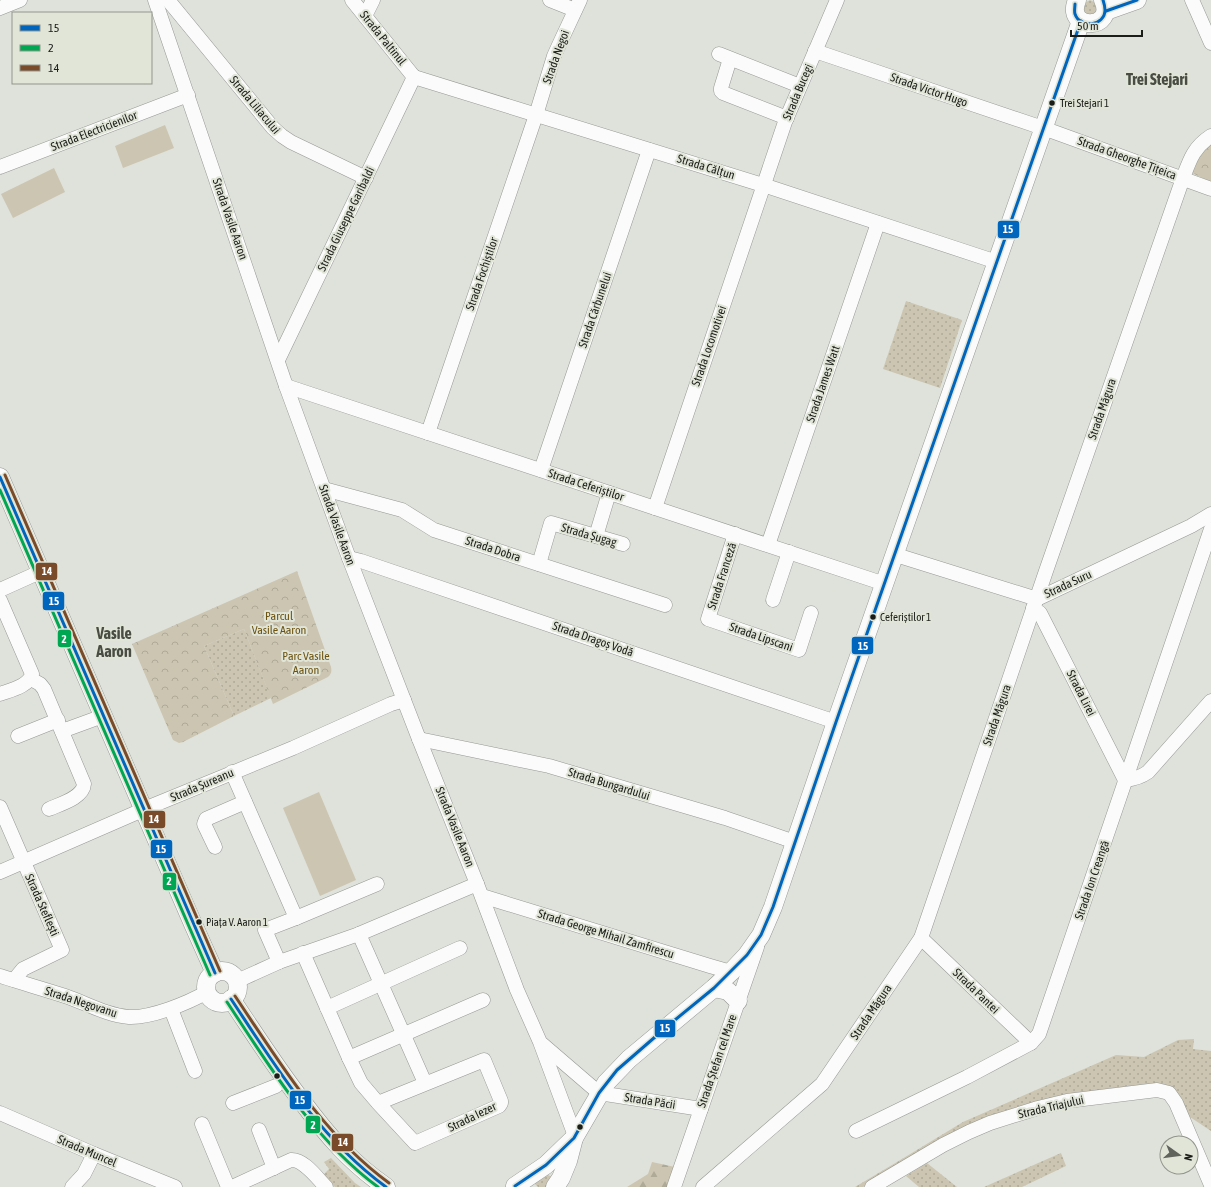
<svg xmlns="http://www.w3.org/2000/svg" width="1211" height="1187" font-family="'Asap Condensed',sans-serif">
<defs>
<pattern id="grass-dots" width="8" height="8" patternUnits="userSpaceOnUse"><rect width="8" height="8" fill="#ccc5b1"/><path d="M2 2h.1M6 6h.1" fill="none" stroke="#afa998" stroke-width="1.8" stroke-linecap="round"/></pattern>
<pattern id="forest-firs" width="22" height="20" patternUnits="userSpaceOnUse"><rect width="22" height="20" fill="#ccc5b1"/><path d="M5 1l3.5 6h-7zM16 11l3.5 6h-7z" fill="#afa998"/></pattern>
<pattern id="park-crowns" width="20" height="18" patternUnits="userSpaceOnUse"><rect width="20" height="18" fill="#ccc5b1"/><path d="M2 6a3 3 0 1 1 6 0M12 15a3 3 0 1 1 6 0" fill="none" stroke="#afa998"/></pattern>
</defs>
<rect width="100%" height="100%" fill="#dfe2db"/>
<g fill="url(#grass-dots)">
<polygon points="1090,0 1094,2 1098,6 1095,15 1085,14 1083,4"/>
<polygon points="906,301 962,320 940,388 883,369"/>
<polygon points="244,629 271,698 234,716 204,646"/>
<polygon points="1194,1039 1193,1049 1211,1051 1211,1131 1184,1113 1160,1085 1113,1088 1065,1096 963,1129 863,1187 855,1187 897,1162 963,1122 1116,1055 1144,1057 1178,1040"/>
<polygon points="1061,1153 1066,1166 1022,1187 984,1187"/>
<polygon points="331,1158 355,1183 361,1187 335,1187 322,1176 329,1169 324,1162"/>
<polygon points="927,1163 957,1187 919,1187 906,1176"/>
<polygon points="546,1174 554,1178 549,1187 538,1187 534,1183"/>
</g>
<polygon fill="url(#forest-firs)" points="652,1162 675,1167 669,1187 627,1187 648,1174"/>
<g fill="url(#park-crowns)">
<polygon points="1211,145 1211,182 1192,173 1200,155"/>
<path d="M 297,571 L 331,667 C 332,672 331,674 328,677 L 273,704 L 244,629 L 204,646 L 234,716 L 183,742 L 179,743 L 173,740 L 132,644 Z"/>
</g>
<g fill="#ccc5b1">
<polygon points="165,125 174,148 123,168 115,146"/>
<polygon points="54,168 65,192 13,218 1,194"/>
<polygon points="319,792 356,880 320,896 283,808"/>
</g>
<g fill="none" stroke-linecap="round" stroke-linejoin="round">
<g stroke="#969894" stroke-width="15">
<g id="minor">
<polyline points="155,0 286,386 349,558 419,739 477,884 517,990 540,1042 575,1136"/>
<polyline points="168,0 273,128 282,136 291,142 366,178"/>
<polyline points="352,0 414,77"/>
<polyline points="550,0 575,10"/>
<polyline points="1192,0 1211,43"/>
<polyline points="0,8 20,0"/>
<polyline points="365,16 373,0"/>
<polyline points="815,51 1043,128 1211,189"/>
<polyline points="719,54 800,86"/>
<polyline points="729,62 721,88 721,91 723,93 787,118"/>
<polyline points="414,77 763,185 997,262"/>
<polyline points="0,167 188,95"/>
<polyline points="278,360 414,77"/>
<polyline points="286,386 885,584"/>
<polyline points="428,433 536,115 554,56 559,45 580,0"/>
<polyline points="541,470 649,150"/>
<polyline points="324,489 402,510 434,530 665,605"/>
<polyline points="655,508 785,122 837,0"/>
<polyline points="735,534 708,619 799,650 811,613"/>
<polyline points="596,536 609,493"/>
<polyline points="768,545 878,223"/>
<polyline points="896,555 1037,599 1191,526 1211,514"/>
<polyline points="349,558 361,561 836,722"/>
<polyline points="539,564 551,523 623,544"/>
<polyline points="0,590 40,572"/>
<path d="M 0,600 L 32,674 C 29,686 11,690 0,694"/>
<polyline points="773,600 789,552"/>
<path d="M 1033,608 L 1040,613 L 1125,780 C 1135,779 1141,777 1148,772 L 1211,701"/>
<path d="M 31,679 L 40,684 L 44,689 L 84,784 C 83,798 60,804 49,809"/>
<polyline points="62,731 103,716"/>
<polyline points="18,736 58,720"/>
<polyline points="419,739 549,766 725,818 795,842"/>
<polyline points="232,772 296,918 265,930 279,962"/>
<polyline points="0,807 62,950 23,969 14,980"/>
<polyline points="215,847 204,824 206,819 245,802"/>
<polyline points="0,872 154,805 293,748 391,704 404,700"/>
<polyline points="482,896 710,966 731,972"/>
<polyline points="296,918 377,884"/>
<polyline points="359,934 425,1083"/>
<polyline points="921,938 1031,1043"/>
<polyline points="303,953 349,1058 361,1083 378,1103 415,1143 499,1106 501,1103 501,1101 484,1060 378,1103"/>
<path d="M 0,976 C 22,983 43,989 65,996 C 86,1003 106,1015 129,1017 C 151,1018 188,1003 207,992"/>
<polyline points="237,981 279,962 359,934 477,884"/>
<polyline points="327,1008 460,948"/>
<polyline points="171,1009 195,1071"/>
<polyline points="542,1044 599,1093 701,1109"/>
<polyline points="349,1058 483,1000"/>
<polyline points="233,1103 276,1086"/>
<polyline points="0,1113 94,1154 175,1187"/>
<polyline points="202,1124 228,1187"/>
<polyline points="259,1130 274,1168"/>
<polyline points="856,1131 967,1077 1031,1043 1039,1034 1211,529"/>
<polyline points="72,1187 84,1174 94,1154"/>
<path d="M 232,1187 L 291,1160 C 304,1159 317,1178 326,1187"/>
<polyline points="674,1187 757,947"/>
<path d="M 703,1187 L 822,1084 L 921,938 L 1046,571 L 1183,178 C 1190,159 1194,147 1211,136"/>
<polyline points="872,1187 943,1145 969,1132 990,1123 1038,1108 1067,1101 1157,1090 1169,1093 1176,1103 1211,1185"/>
</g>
</g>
<g stroke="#969894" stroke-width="19">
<g id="major">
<path d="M 1077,0 C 1064,32 1117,30 1103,0"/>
<polyline points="1106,11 1137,0"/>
<polyline points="0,477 193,924 215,973"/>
<circle cx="222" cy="987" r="16"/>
<polyline points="714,988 728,991 738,1001"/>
<path d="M 231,999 C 254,1033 276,1068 301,1100 C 327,1135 350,1162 386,1187"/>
<polyline points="515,1186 546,1165 574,1138"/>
<polyline points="555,1187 561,1178 568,1161 574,1138 606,1083 629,1059 714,988 731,972 747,955 761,935 773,907 836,722 1081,21"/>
</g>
</g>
<use href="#minor" stroke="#fafbfa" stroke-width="14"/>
<use href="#major" stroke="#fafbfa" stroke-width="18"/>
<g stroke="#e0e5d8" stroke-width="6">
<g id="bus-1">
<path d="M 1075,4 C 1075,7 1074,11 1075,14 C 1080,29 1105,26 1105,10 C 1105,7 1104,3 1103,0"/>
<polyline points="1106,11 1137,0"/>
<polyline points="0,477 215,973"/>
<path d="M 231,999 C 276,1067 319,1138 386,1187"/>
<polyline points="515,1186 546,1165 574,1138 599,1093 617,1070 670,1024 714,988 747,955 761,935 773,907 836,722 1081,21"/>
</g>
</g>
<g stroke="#e0e5d8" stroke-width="6">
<g id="bus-2">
<polyline points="0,490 210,975"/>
<path d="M 227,1002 C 270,1067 314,1140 378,1187"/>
</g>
</g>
<g stroke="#e0e5d8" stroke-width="6">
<g id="bus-3">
<polyline points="5,475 220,971"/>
<path d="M 235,996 C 280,1063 323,1135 389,1183"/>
</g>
</g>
<use href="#bus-1" stroke="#0065bd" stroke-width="3"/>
<use href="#bus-2" stroke="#00a651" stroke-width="3"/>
<use href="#bus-3" stroke="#7a4b2a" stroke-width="3"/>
</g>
<g fill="#1b1d18" stroke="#e0e5d8" stroke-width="1.5">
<circle cx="1052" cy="103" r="3.5"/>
<circle cx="873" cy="617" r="3.5"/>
<circle cx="199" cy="922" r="3.5"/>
<circle cx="277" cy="1076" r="3.5"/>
<circle cx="580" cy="1127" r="3.5"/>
</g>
<g text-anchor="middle" stroke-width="4" stroke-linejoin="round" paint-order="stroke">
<g font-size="11" fill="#1b1d18" stroke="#e0e5d8" text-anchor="start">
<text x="1060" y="107">Trei Stejari 1</text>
<text x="880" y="621">Ceferiștilor 1</text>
<text x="206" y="926">Piața V. Aaron 1</text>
</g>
<g font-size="12" fill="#1b1d18" stroke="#e0e5d8">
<text transform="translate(383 38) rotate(51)" y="4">Strada Paltinul</text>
<text transform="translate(556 57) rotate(-70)" y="4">Strada Negoi</text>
<text transform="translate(929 90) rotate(19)" y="4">Strada Victor Hugo</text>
<text transform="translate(798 92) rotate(-67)" y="4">Strada Bucegi</text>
<text transform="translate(255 105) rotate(50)" y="4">Strada Liliacului</text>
<text transform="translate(94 131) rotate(-21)" y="4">Strada Electricienilor</text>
<text transform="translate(1127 158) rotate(20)" y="4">Strada Gheorghe Țițeica</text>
<text transform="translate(706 167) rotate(17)" y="4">Strada Călțun</text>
<text transform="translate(230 219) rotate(71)" y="4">Strada Vasile Aaron</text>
<text transform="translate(346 219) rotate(-64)" y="4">Strada Giuseppe Garibaldi</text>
<text transform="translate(482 274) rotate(-71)" y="4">Strada Fochiștilor</text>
<text transform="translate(595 310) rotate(-71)" y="4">Strada Cărbunelui</text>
<text transform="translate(709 346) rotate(-71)" y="4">Strada Locomotivei</text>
<text transform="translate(823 384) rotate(-71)" y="4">Strada James Watt</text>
<text transform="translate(1102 409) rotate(-71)" y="4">Strada Măgura</text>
<text transform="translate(586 485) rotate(18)" y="4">Strada Ceferiștilor</text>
<text transform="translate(337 525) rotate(70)" y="4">Strada Vasile Aaron</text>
<text transform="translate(589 535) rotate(16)" y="4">Strada Șugag</text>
<text transform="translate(493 549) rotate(18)" y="4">Strada Dobra</text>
<text transform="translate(722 576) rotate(-72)" y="4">Strada Franceză</text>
<text transform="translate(1068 584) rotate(-25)" y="4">Strada Suru</text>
<text transform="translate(761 637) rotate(19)" y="4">Strada Lipscani</text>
<text transform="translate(593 639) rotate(19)" y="4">Strada Dragoș Vodă</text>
<text transform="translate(1081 693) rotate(63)" y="4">Strada Lirei</text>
<text transform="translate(997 715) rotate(-71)" y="4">Strada Măgura</text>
<text transform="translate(609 784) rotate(17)" y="4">Strada Bungardului</text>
<text transform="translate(202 785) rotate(-23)" y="4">Strada Șureanu</text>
<text transform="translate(455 827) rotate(68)" y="4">Strada Vasile Aaron</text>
<text transform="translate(1092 880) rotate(-71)" y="4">Strada Ion Creangă</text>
<text transform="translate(42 905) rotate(66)" y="4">Strada Steflești</text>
<text transform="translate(606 934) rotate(17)" y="4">Strada George Mihail Zamfirescu</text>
<text transform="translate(976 991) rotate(44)" y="4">Strada Pantei</text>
<text transform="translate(81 1002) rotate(18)" y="4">Strada Negovanu</text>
<text transform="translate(871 1012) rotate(-56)" y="4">Strada Măgura</text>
<text transform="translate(717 1061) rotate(-71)" y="4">Strada Ștefan cel Mare</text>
<text transform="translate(650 1101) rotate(9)" y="4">Strada Păcii</text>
<text transform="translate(1051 1107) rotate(-13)" y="4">Strada Triajului</text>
<text transform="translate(472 1117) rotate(-26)" y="4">Strada Iezer</text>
<text transform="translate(87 1151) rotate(23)" y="4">Strada Muncel</text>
</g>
<g font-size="12" fill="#6c5210" stroke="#e0e5d8">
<text x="279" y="620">Parcul<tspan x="279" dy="14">Vasile Aaron</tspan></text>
<text x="306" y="660">Parc Vasile<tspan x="306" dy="14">Aaron</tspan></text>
</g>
<g font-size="16" font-weight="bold" fill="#484c42" stroke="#e0e5d8">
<text x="1157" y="85">Trei Stejari</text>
<text x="114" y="639">Vasile<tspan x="114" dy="18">Aaron</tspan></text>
</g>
</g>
<g stroke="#e0e5d8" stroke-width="1.5">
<rect x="997" y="220" width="23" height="19" rx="4" fill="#0065bd"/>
<rect x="35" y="562" width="23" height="19" rx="4" fill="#7a4b2a"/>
<rect x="42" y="591" width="23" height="20" rx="4" fill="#0065bd"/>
<rect x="57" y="629" width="15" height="19" rx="4" fill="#00a651"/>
<rect x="851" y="636" width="23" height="19" rx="4" fill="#0065bd"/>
<rect x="143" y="810" width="23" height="19" rx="4" fill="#7a4b2a"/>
<rect x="150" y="839" width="23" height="20" rx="4" fill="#0065bd"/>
<rect x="162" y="872" width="15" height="19" rx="4" fill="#00a651"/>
<rect x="654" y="1019" width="22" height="19" rx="4" fill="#0065bd"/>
<rect x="289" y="1090" width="23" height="20" rx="4" fill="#0065bd"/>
<rect x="305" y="1115" width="16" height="19" rx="4" fill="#00a651"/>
<rect x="331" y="1133" width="23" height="19" rx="4" fill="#7a4b2a"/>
</g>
<g font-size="11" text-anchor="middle" font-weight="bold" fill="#fff">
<text x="1008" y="233">15</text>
<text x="47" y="575">14</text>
<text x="54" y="605">15</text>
<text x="64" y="643">2</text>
<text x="863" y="650">15</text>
<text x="154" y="823">14</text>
<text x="161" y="853">15</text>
<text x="169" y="885">2</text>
<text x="665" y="1032">15</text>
<text x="300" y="1104">15</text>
<text x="313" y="1129">2</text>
<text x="343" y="1146">14</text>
</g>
<rect x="12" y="12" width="140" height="72" fill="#e0e5d8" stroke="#91958b"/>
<rect x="20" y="25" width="20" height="6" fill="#0065bd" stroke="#91958b"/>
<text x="48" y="32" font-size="12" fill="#1b1d18">15</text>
<rect x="20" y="45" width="20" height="6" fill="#00a651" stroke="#91958b"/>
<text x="48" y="52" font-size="12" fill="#1b1d18">2</text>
<rect x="20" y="65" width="20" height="6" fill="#7a4b2a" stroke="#91958b"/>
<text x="48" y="72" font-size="12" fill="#1b1d18">14</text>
<g transform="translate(1179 1155) rotate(104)"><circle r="19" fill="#e0e5d8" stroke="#91958b"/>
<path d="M0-3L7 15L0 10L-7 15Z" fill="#60625c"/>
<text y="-6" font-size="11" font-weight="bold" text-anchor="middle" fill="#1b1d18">N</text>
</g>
<path d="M1071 30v6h71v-6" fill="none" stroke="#1b1d18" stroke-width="2"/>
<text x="1077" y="30" font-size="12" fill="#1b1d18" stroke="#e0e5d8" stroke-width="3" paint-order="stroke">50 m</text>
</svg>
